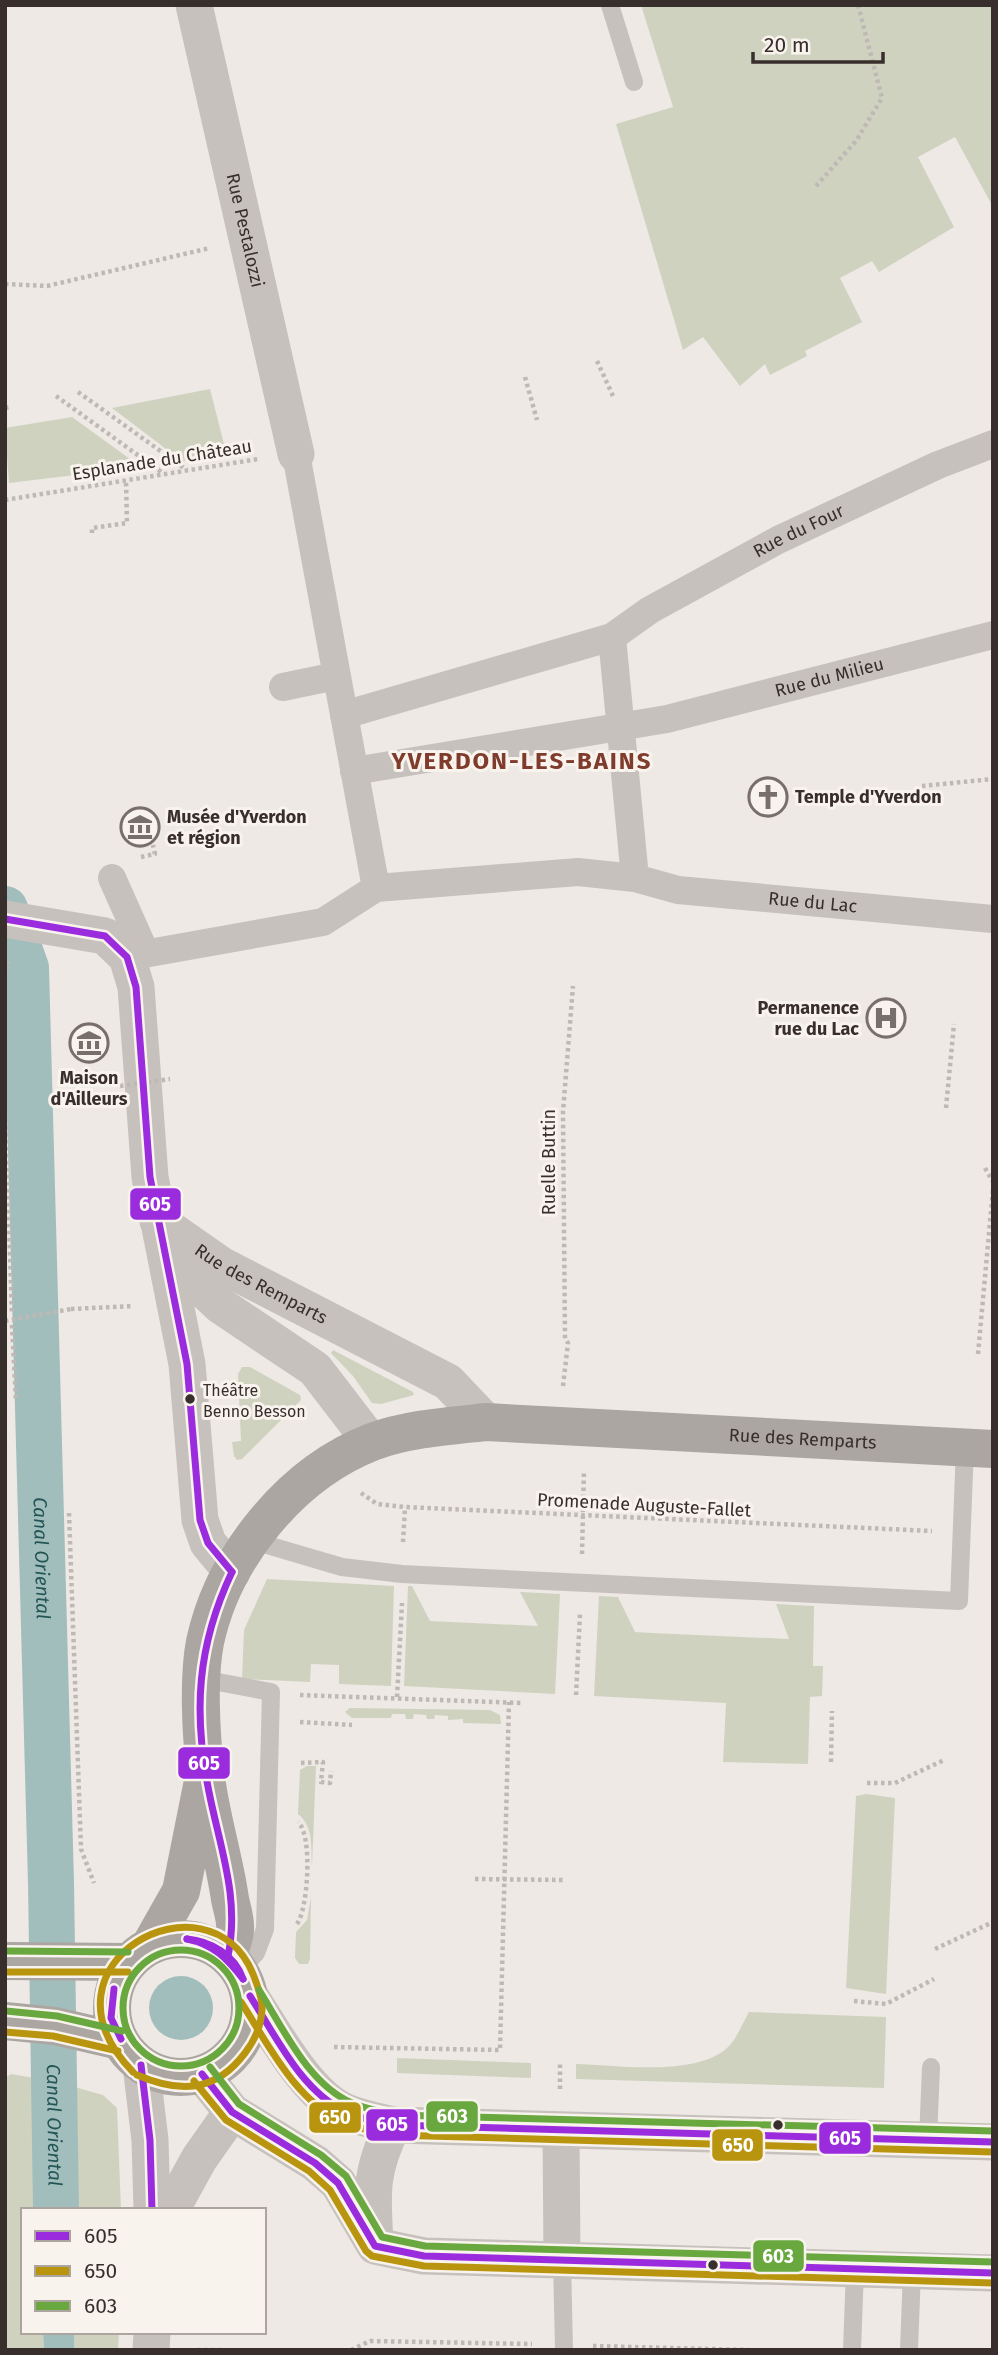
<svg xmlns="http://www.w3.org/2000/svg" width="998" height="2355" font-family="'Fira Sans',sans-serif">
<rect width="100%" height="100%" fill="#eee9e4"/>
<g fill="#d0d2c0">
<polygon points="641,5 993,5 993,207 955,137 918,157 954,227 879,272 872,261 840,278 862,322 805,351 807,356 770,375 765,364 740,386 703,337 683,350 616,124 673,107"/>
<polygon points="210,389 227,456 182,461 112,408"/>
<polygon points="72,417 141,467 9,483 5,428"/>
<polygon points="333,1350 413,1392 414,1395 381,1404 372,1403 353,1376 331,1353"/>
<polygon points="242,1367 250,1367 300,1395 301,1400 242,1459 237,1460 234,1456 232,1442 241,1441 238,1374"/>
<polygon points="267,1579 394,1586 391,1686 339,1684 339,1665 311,1664 310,1682 242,1679 244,1630"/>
<polygon points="408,1586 412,1586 430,1621 538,1626 520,1592 560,1594 555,1694 404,1686"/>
<polygon points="599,1596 618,1597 635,1632 652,1633 789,1639 776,1604 814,1606 813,1666 823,1666 822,1696 810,1697 808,1764 723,1762 726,1703 594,1696"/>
<polygon points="350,1708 490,1710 500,1715 501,1724 463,1723 463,1719 448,1720 448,1716 435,1715 434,1719 427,1719 426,1715 414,1714 413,1719 406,1719 405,1714 392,1714 391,1718 352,1718 345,1712"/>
<path d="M 307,1766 L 316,1766 L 312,1867 C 311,1848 314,1827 298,1814 L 300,1770 Z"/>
<polygon points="866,1794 895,1798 886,1994 846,1988 856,1796"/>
<polygon points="311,1897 310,1959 308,1964 299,1964 295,1958 296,1932 307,1920"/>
<path d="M 749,2012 L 886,2017 L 884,2088 L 576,2079 L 576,2064 C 618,2065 700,2078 730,2045 C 738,2036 743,2022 749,2012 Z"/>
<polygon points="397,2058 531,2063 531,2078 397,2073"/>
<polygon points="11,2074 40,2079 42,2210 23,2210 23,2332 43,2332 44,2350 5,2350 5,2078"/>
<polygon points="71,2086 103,2095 117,2108 121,2210 72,2210"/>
<polygon points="74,2332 119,2332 118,2350 74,2350"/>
</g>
<g fill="#a2bebc">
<circle cx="181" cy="2008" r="32"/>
<polygon points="40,2079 71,2086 72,2210 42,2210"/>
<polygon points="43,2332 74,2332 74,2350 44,2350"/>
</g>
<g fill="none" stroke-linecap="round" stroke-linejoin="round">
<path stroke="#a2bebc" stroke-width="46" id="s1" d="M 5,909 L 26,968 L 51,1883 L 56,2210"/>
<g stroke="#bfb9b6" stroke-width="4.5" stroke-dasharray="3.5 3.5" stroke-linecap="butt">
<polyline points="816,186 856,141 882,98 858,5"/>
<polyline points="5,284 47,286 210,248"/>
<polyline points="597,361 613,396"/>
<polyline points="525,377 537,420"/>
<polyline points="78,392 187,470"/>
<polyline points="56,396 164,474"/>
<polyline points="5,408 11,407"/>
<polyline points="5,500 258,459"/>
<polyline points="92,533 92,528 127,523 126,480"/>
<polyline points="922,786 993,779"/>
<polyline points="141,857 155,854 153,845"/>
<polyline points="5,977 8,961"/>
<polyline points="5,1098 12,1315"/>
<polyline points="946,1108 954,1024"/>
<polyline points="985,1168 993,1182"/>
<polyline points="71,1309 134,1306"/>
<polyline points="12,1325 16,1401"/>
<polyline points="978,1354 993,1189"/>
<polyline points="563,1386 568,1343 565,1339 563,1112 573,986"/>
<polyline points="361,1493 377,1504 405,1507 932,1531"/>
<polyline points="69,1513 81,1849 94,1883"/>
<polyline points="403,1542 405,1507"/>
<polyline points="582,1554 584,1470"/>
<polyline points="300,1695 523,1703"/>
<polyline points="576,1695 580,1614"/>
<polyline points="397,1697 402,1603"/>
<polyline points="300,1722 352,1725"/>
<polyline points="831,1762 832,1711"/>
<polyline points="301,1763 323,1762 321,1782 330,1783 331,1771"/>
<polyline points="867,1783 895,1783 944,1760"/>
<polyline points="475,1879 565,1880"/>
<path d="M 297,1924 C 308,1909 313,1835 298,1822"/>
<polyline points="935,1949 993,1922"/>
<polyline points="854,2001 886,2004 934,1979"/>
<polyline points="334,2047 500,2050 509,1702"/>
<polyline points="560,2089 560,2062"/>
<polyline points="593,2346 750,2350"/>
<polyline points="197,2350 223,2350"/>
<polyline points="351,2350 370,2341 532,2344"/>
</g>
<g stroke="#c7c1bd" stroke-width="18">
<polyline points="610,5 634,82"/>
<polyline points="250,1540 342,1567 402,1574 959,1601 965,1447"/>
<polyline points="202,1679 271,1692 265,1929 256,1953 240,1970"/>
<polyline points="928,2140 931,2067"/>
<polyline points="562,2260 564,2350"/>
<polyline points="852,2350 855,2269"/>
<polyline points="909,2350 912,2271"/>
</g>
<g stroke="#c7c1bd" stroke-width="28">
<polyline points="296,454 376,888"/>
<polyline points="612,637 635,878"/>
<polyline points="283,687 336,676"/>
<path id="s2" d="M 344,715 L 612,637 L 650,610 L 778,540 L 938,465 L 993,444"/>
<path id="s3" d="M 354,771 L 667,719 L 993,635"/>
<polyline points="112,878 145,952"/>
<path id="s4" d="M 127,957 L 323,922 L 376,888 L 578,872 L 635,878 L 678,890 L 993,919"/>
</g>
<g stroke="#c7c1bd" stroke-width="37">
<path id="s5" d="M 194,5 L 296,454"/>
<polyline points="5,919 105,936 127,957 136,987 150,1177 187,1364 200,1520 208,1543 232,1572"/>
<path id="s6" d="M 158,1221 L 221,1265 L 448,1382 L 486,1422"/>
<polyline points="172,1245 192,1279 221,1306 315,1369 371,1442"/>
<path d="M 250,1996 C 272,2029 308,2097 346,2112 C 360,2118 377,2121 393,2125 L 993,2142"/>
<polyline points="141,2065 150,2140 152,2210"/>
<polyline points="202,2074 232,2112 315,2163 338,2183 375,2246 424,2256 993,2273"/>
<polyline points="561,2131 562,2260"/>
<polyline points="171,2210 199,2159 232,2112"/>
<path d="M 375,2241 C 372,2193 370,2171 393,2125"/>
<polyline points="151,2350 152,2332"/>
</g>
<g stroke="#aca6a2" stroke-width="38">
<circle cx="181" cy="2008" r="69"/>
<polyline points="151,1944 181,1891 202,1786"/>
<path id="s7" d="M 228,1956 C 230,1948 235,1938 235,1930 C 236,1920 232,1909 230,1899 C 224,1856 209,1812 205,1769 C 201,1733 198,1678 205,1642 C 223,1558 290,1474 372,1442 C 407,1429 448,1426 486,1422 L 993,1449"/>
<polyline points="5,1961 128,1962"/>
<polyline points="5,2021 55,2026 120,2041"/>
</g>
<g stroke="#bfb9b6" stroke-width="4.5" stroke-dasharray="3.5 3.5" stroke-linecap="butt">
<polyline points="120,1086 170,1079"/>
<polyline points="5,1321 71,1309"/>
</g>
<g stroke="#f9f3ed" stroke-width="12">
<g id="bus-1">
<polyline points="5,919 105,936 127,957 136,987 150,1177 187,1364 200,1520 208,1543 232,1572"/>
<path d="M 187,1939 C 210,1941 235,1955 243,1979"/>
<path d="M 187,1939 C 213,1944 227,1958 243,1979"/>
<path d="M 228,1956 C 240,1898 220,1848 209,1792 C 193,1712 197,1646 232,1572"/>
<polyline points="114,1989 111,2018 121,2039"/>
<path d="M 250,1996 C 276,2036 301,2091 346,2112 C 360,2119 377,2121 393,2125 L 993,2142"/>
<polyline points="141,2065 150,2140 152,2210"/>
<polyline points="202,2074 232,2112 315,2163 338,2183 375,2246 424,2256 993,2273"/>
</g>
</g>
<g stroke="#f9f3ed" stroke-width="12">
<g id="bus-2">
<polyline points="5,1972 128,1972"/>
<path d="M 241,2002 C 268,2044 295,2100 343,2122 C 358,2129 375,2131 391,2135 L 993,2152"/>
<polyline points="5,2032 53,2036 118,2051"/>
<path d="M 133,2072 C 27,1963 209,1867 253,1974 C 257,1984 263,1999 262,2010 C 261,2027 255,2040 245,2053 C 215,2093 179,2093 137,2075"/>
<polyline points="194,2081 226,2120 309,2171 330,2190 366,2251 372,2256 424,2266 993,2283"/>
</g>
</g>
<g stroke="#f9f3ed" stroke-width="12">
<g id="bus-3">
<circle cx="181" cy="2008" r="58"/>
<polyline points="5,1951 128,1952"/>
<path d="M 259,1990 C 283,2028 308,2084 352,2103 C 365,2109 380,2111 394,2115 L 993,2131"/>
<polyline points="6,2011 57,2016 122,2031"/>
<polyline points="210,2067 239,2104 321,2155 346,2176 382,2237 425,2246 993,2262"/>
</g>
</g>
<use href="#bus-1" stroke="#9a2cde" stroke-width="7"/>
<use href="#bus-2" stroke="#b9950f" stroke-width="7"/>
<use href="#bus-3" stroke="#69a83f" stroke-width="7"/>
</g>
<defs>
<g id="church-ring" transform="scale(2.0125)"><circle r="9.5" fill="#f9f3ed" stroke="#786f6c" stroke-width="1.5"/><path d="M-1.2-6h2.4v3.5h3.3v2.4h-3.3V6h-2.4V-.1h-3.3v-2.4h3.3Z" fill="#786f6c"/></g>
<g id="museum-ring" transform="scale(2.0125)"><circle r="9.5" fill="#f9f3ed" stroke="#786f6c" stroke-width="1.5"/><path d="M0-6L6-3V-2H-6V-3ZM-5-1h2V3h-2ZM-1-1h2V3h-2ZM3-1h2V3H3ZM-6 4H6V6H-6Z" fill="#786f6c"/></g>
<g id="hospital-ring" transform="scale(2.0125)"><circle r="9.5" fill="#f9f3ed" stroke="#786f6c" stroke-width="1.5"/><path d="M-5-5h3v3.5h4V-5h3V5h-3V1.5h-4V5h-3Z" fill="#786f6c"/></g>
</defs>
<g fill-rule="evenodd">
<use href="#church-ring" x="768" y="797"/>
<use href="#museum-ring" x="140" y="827"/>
<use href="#hospital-ring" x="886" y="1018"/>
<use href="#museum-ring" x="89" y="1043"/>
</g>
<g fill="#382e2b" stroke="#f9f3ed" stroke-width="2.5">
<circle cx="190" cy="1399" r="6"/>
<circle cx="778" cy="2125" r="6"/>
<circle cx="713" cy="2265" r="6"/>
</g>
<g text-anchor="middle" stroke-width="6" stroke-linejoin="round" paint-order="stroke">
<g font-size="16" fill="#382e2b" stroke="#f9f3ed" text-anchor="start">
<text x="203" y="1396">Théâtre<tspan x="203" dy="21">Benno Besson</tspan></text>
</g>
<g font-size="18" fill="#382e2b" stroke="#f9f3ed">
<text dy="6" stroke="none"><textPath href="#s5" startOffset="231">Rue Pestalozzi</textPath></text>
<text transform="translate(162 460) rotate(-9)" y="6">Esplanade du Château</text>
<text dy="6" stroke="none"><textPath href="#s2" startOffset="494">Rue du Four</textPath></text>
<text dy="6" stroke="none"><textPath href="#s3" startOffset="485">Rue du Milieu</textPath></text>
<text dy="6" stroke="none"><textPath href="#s4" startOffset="702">Rue du Lac</textPath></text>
<text transform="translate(549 1162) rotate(-90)" y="6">Ruelle Buttin</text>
<text dy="6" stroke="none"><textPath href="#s6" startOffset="121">Rue des Remparts</textPath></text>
<text dy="6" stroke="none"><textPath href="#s7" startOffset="1022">Rue des Remparts</textPath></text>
<text transform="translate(644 1505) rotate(3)" y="6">Promenade Auguste-Fallet</text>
</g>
<g font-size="18" font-weight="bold" fill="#382e2b" stroke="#f9f3ed" text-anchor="start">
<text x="795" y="803">Temple d'Yverdon</text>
<text x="167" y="823">Musée d'Yverdon<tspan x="167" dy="21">et région</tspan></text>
<text x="859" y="1014" text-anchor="end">Permanence<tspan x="859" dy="21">rue du Lac</tspan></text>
<text x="89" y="1084" text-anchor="middle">Maison<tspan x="89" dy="21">d'Ailleurs</tspan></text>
</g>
<g font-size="19" font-style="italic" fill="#245556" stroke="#f9f3ed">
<text dy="7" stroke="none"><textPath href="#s1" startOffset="653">Canal Oriental</textPath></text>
<text dy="7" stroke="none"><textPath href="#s1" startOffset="1220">Canal Oriental</textPath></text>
</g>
<g font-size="24" font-weight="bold" letter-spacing="2" fill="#7f3b2c" stroke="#f9f3ed">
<text x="522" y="769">YVERDON-LES-BAINS</text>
</g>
</g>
<g stroke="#f9f3ed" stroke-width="2.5">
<rect x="129" y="1187" width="53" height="34" rx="7" fill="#9a2cde"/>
<rect x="177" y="1746" width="54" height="34" rx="7" fill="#9a2cde"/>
<rect x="425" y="2100" width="54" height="33" rx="7" fill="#69a83f"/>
<rect x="308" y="2101" width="54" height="33" rx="7" fill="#b9950f"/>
<rect x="365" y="2108" width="54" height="34" rx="7" fill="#9a2cde"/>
<rect x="818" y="2121" width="54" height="34" rx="7" fill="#9a2cde"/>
<rect x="711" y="2128" width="53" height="34" rx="7" fill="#b9950f"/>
<rect x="752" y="2239" width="53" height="34" rx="7" fill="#69a83f"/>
</g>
<g font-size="19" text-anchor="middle" font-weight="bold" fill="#fff">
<text x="155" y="1211">605</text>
<text x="204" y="1770">605</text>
<text x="452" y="2123">603</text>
<text x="335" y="2124">650</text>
<text x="392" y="2131">605</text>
<text x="845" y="2145">605</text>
<text x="738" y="2152">650</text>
<text x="778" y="2263">603</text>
</g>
<rect width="998" height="2355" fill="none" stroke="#382e2b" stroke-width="14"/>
<rect x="21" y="2208" width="245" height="126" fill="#f9f3ed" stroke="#aca49f" stroke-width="2"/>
<rect x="35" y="2231" width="35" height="10" fill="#9a2cde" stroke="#aca49f" stroke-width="2"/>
<text x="84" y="2243" font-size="21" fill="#382e2b">605</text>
<rect x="35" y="2266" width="35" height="10" fill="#b9950f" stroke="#aca49f" stroke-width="2"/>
<text x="84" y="2278" font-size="21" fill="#382e2b">650</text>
<rect x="35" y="2301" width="35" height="10" fill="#69a83f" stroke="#aca49f" stroke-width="2"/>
<text x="84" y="2313" font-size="21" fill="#382e2b">603</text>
<path d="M753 52v10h130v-10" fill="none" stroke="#382e2b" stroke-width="3.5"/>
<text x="764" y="52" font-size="21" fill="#382e2b" stroke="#f9f3ed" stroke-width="5" paint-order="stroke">20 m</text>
</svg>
